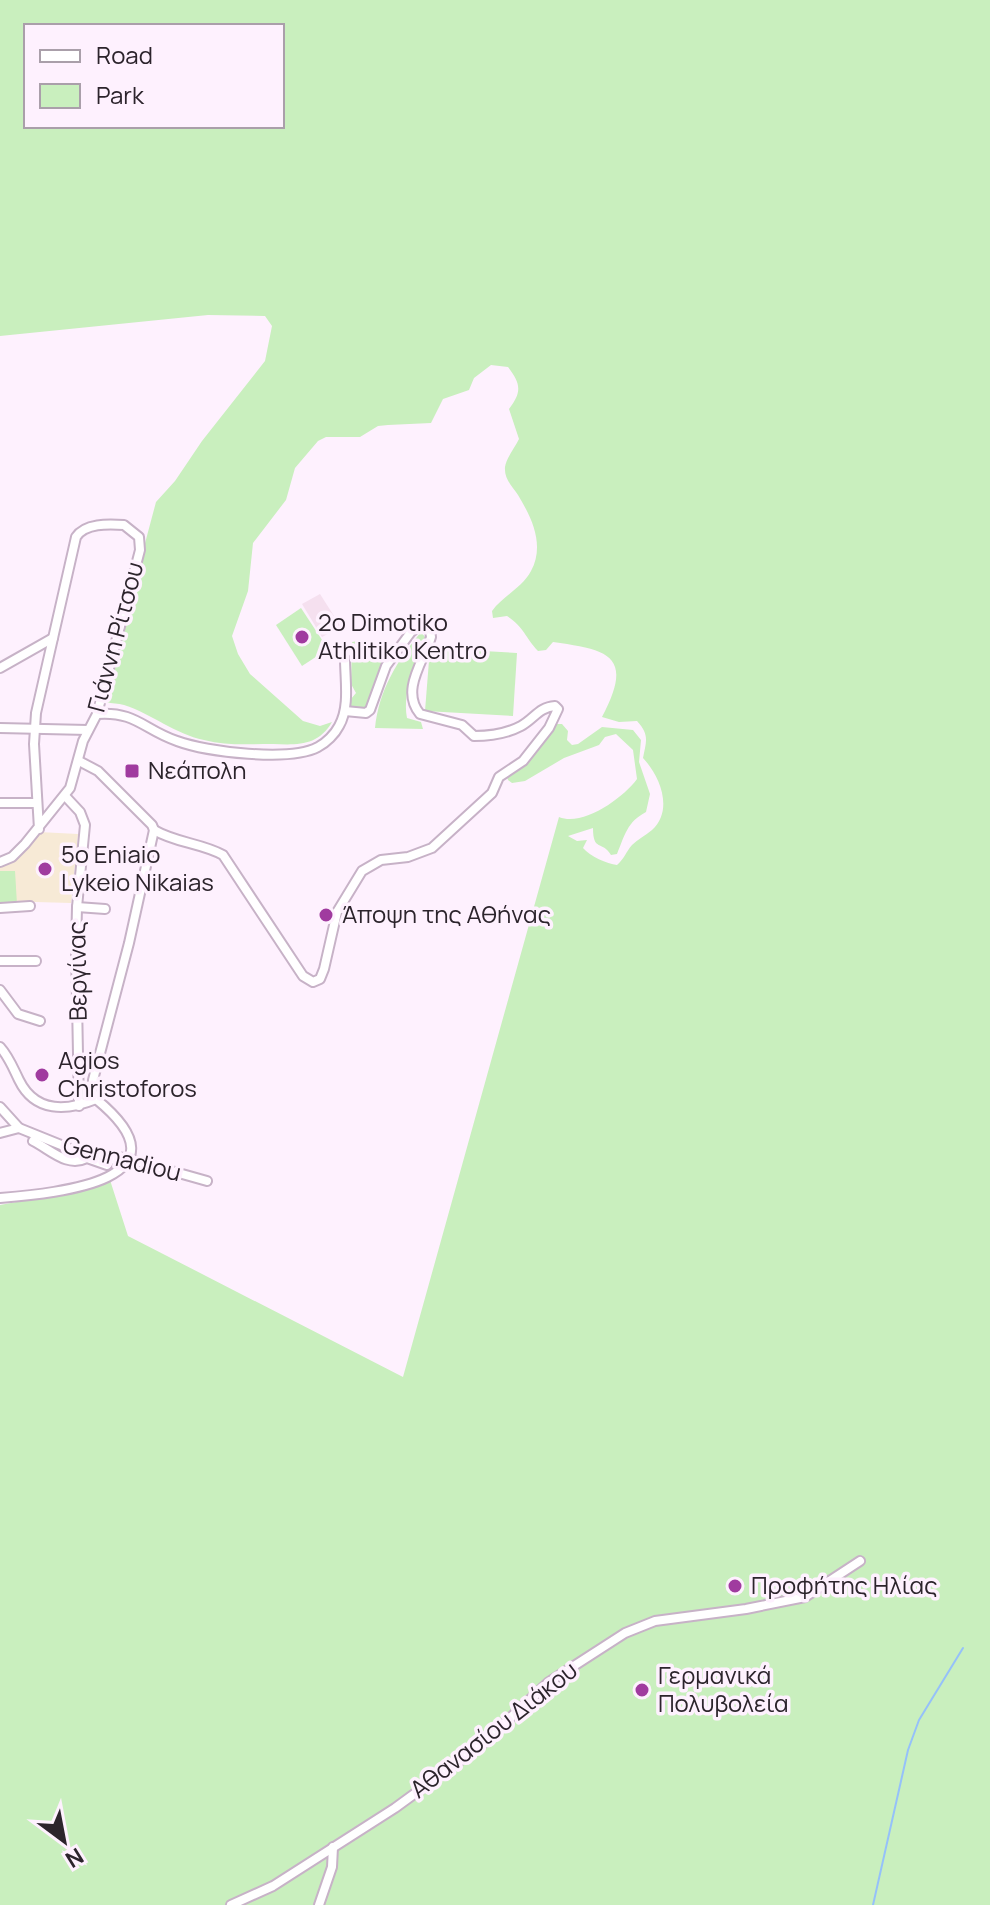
<svg xmlns="http://www.w3.org/2000/svg" width="990" height="1905" font-family="Manrope,sans-serif">
<rect width="100%" height="100%" fill="#fef1fe"/>
<polygon fill="#f5e0ef" points="320,594 341,627 322,637 302,604"/>
<polygon fill="#f7ead6" points="39,832 78,834 71,903 0,901 0,865"/>
<g fill="#c9efbe" fill-rule="evenodd">
<path d="M 0,0 L 990,0 L 990,1905 L 0,1905 L 0,1205 L 65,1193 L 110,1180 L 128,1236 L 403,1377 L 559,817 C 583,827 623,798 637,779 L 633,750 L 616,734 L 605,737 L 599,745 L 564,758 L 525,781 L 512,783 L 508,780 L 507,777 L 552,724 L 562,724 L 568,731 L 567,740 L 572,745 L 578,744 L 602,727 L 633,730 L 641,740 L 639,762 L 650,794 L 646,812 C 627,822 625,835 617,854 L 611,855 C 602,840 593,852 593,828 L 568,836 L 577,841 L 587,840 L 583,848 C 590,856 607,864 617,865 C 624,859 626,852 632,845 C 638,839 645,836 652,830 C 674,810 660,776 643,758 C 646,742 650,735 637,721 L 619,722 L 602,717 C 634,656 610,650 553,642 L 546,650 L 538,651 C 525,637 524,627 507,616 L 493,618 L 492,611 C 503,596 522,588 531,571 C 545,545 532,518 518,495 C 512,486 504,479 505,467 C 506,459 515,447 519,439 L 509,409 C 522,392 521,384 508,367 L 491,365 L 474,378 L 469,390 L 443,399 L 431,423 L 388,425 L 378,426 L 360,437 L 326,437 L 318,441 L 295,468 L 286,500 L 253,543 L 248,591 L 232,636 L 238,654 L 250,674 L 303,721 L 320,726 L 332,722 C 318,746 298,745 273,744 C 249,744 227,746 204,740 C 175,734 152,714 124,705 C 118,703 112,704 106,702 L 104,697 L 156,502 L 175,481 L 202,441 L 265,361 L 272,326 L 265,316 L 208,315 L 0,336 ZM 26,26 L 282,26 L 282,126 L 26,126 Z"/>
<polygon points="301,608 328,649 302,666 276,625"/>
<path d="M 421,632 L 425,637 C 417,664 402,688 407,718 L 421,722 L 423,729 L 375,728 C 379,690 397,661 421,632 Z"/>
<polygon points="365,640 392,648 381,669 368,709 351,707 351,699 356,693 351,684 352,642"/>
<polygon points="430,648 517,653 513,716 425,711"/>
<polygon points="0,871 15,871 17,904 0,904"/>
</g>
<g fill="none" stroke-linecap="round" stroke-linejoin="round">
<polyline stroke="#95c1fa" stroke-width="2" points="873,1905 908,1750 919,1720 963,1648"/>
<g stroke="#c7b2c7" stroke-width="12">
<g id="street">
<polyline points="0,668 53,638"/>
<path d="M 97,714 C 136,711 144,730 177,741 C 207,752 290,762 318,747 C 326,743 335,734 339,726 C 350,707 345,680 345,659"/>
<polyline points="0,728 88,730"/>
<polyline points="79,761 98,771 152,825 154,830 129,943 93,1080 92,1091 96,1099"/>
<polyline points="66,797 80,812 85,825 77,907 76,950 79,1106"/>
<polyline points="0,803 37,803"/>
<path d="M 154,830 C 176,843 201,843 223,855 L 303,976 L 313,982 L 320,979 L 324,969 L 337,912 L 362,871 L 381,860 L 408,857 L 432,848 L 492,793 L 499,777 L 523,761 L 549,728 L 558,709 L 555,706 C 539,707 534,719 521,726 C 506,734 490,736 474,736 L 462,725 L 420,714 C 400,690 424,661 431,637 L 430,631 L 421,624 L 411,632 L 386,666 L 370,710 L 366,713 L 345,711"/>
<path d="M 0,862 L 12,857 L 25,844 L 70,788 L 83,741 L 97,714 L 140,550 L 139,537 L 124,525 C 108,524 85,523 76,537 L 36,713 L 34,744 L 39,829"/>
<polyline points="77,907 105,909"/>
<polyline points="0,908 30,906"/>
<polyline points="0,961 36,961"/>
<polyline points="0,990 18,1014 40,1021"/>
<path d="M 0,1047 C 9,1057 13,1068 19,1080 C 35,1113 67,1111 96,1099"/>
<polyline points="0,1107 19,1128 71,1149 129,1159 207,1181"/>
<polyline points="0,1133 19,1128"/>
<path d="M 33,1141 C 51,1150 67,1168 87,1158 L 107,1165 L 112,1157"/>
<path d="M 0,1198 C 60,1193 195,1180 96,1099"/>
<polyline points="231,1905 273,1886 395,1808 480,1746 549,1682 625,1633 655,1621 746,1609 805,1597 860,1561"/>
<polyline points="319,1905 332,1867 333,1847"/>
</g>
</g>
<use href="#street" stroke="#fff" stroke-width="8"/>
</g>
<g fill="#a03b9f" stroke="#fef1fe" stroke-width="3">
<circle cx="302" cy="637" r="8"/>
<rect x="124" y="763" width="16" height="16" rx="4"/>
<circle cx="45" cy="869" r="8"/>
<circle cx="326" cy="915" r="8"/>
<circle cx="42" cy="1075" r="8"/>
<circle cx="735" cy="1586" r="8"/>
<circle cx="642" cy="1690" r="8"/>
</g>
<g text-anchor="middle" stroke-width="7" stroke-linejoin="round" paint-order="stroke">
<g font-size="24" fill="#2c242c" stroke="#fef1fe" text-anchor="start">
<text x="318" y="631">2o Dimotiko<tspan x="318" dy="28">Athlitiko Kentro</tspan></text>
<text x="148" y="779">Νεάπολη</text>
<text x="61" y="863">5o Eniaio<tspan x="61" dy="28">Lykeio Nikaias</tspan></text>
<text x="342" y="923">Άποψη της Αθήνας</text>
<text x="58" y="1069">Agios<tspan x="58" dy="28">Christoforos</tspan></text>
<text x="751" y="1594">Προφήτης Ηλίας</text>
<text x="658" y="1684">Γερμανικά<tspan x="658" dy="28">Πολυβολεία</tspan></text>
</g>
<g font-size="24" fill="#2c242c" stroke="#fef1fe">
<text transform="translate(116 637) rotate(-75)" y="8">Γιάννη Ρίτσου</text>
<text transform="translate(78 971) rotate(-91)" y="8">Βεργίνας</text>
<text transform="translate(122 1159) rotate(14)" y="8">Gennadiou</text>
<text transform="translate(494 1730) rotate(-38)" y="8">Αθανασίου Διάκου</text>
</g>
</g>
<rect x="24" y="24" width="260" height="104" fill="#fef1fe" stroke="#aa9faa" stroke-width="2"/>
<rect x="40" y="50" width="40" height="12" fill="#ffffff" stroke="#aa9faa" stroke-width="2"/>
<text x="96" y="64" font-size="24" fill="#2c242c">Road</text>
<rect x="40" y="84" width="40" height="24" fill="#c9efbe" stroke="#aa9faa" stroke-width="2"/>
<text x="96" y="104" font-size="24" fill="#2c242c">Park</text>
<g transform="translate(64 1841) rotate(148)" stroke="#fef1fe" stroke-width="6" paint-order="stroke">
<path d="M0-6L14 30L0 20L-14 30Z" fill="#2c242c"/>
<text y="-12" font-size="22" font-weight="bold" text-anchor="middle" fill="#2c242c">N</text>
</g>
</svg>
